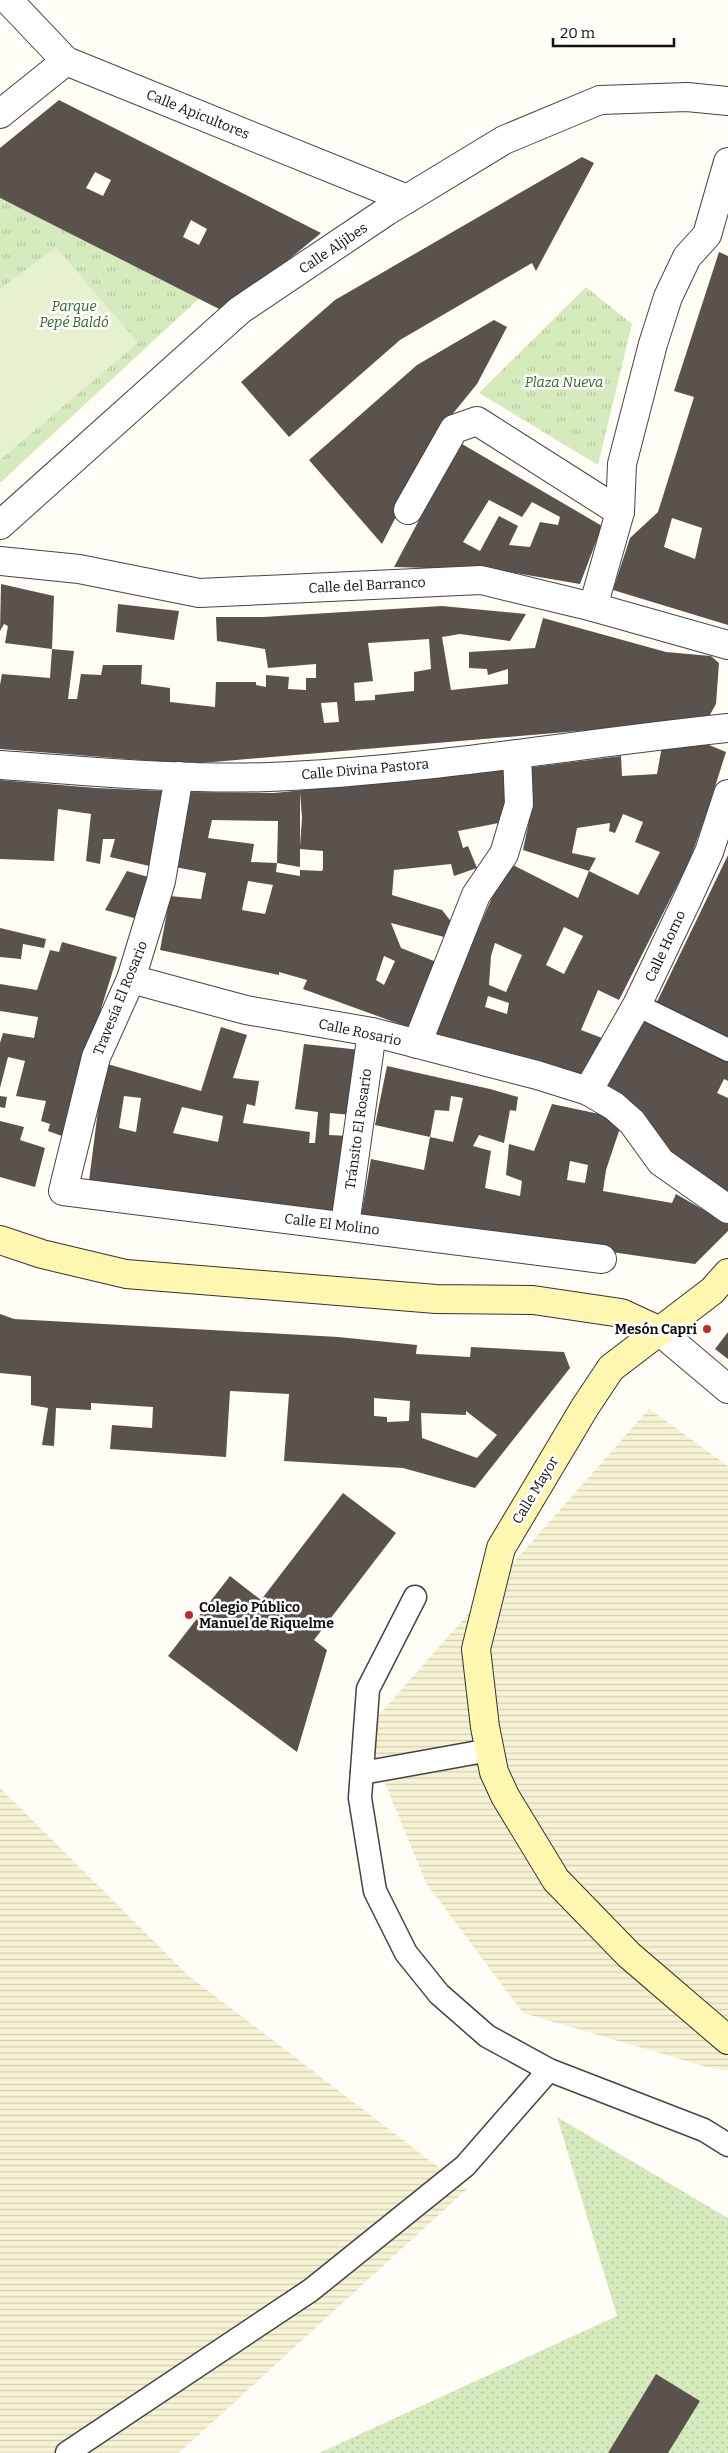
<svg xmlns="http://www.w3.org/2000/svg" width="728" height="2453" font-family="Bitter,serif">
<defs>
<pattern id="farmland-rules" width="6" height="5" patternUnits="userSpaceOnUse" patternTransform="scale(1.25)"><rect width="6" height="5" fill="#f6f3d4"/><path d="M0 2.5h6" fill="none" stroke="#d2cfb5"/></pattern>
<pattern id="grass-dots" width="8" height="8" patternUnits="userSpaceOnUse" patternTransform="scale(1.25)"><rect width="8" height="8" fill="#d5ebbd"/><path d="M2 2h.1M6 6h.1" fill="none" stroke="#b6c8a1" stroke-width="1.8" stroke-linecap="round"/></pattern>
<pattern id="park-tufts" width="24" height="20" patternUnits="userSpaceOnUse" patternTransform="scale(1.25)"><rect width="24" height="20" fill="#d5ebbd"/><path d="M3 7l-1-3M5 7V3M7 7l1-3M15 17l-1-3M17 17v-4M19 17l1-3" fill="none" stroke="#b6c8a1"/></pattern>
</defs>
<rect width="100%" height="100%" fill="#fffdf5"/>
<g fill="url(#farmland-rules)">
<polygon points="649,1409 728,1466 728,2071 707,2067 523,2013 426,1883 364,1732"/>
<polygon points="0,1788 189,1976 467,2189 179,2453 0,2453"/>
</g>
<polygon fill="url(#grass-dots)" points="557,2117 728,2218 728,2453 319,2453 617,2316"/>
<g fill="url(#park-tufts)">
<polygon points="0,199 205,293 0,483"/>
<polygon points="586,287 632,324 598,465 479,393"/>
</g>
<polygon fill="#e6f2cf" points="56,247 138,343 0,460 0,289"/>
<g fill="#5a524d" fill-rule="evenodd">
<path d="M 59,100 L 321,233 L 225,312 L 0,198 L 0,148 ZM 95,172 L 111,180 L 103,196 L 86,188 ZM 191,220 L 207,229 L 199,245 L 183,237 Z"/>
<polygon points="582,157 594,163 536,271 532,263 400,340 289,437 241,382 335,300"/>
<path d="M 719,252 L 728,256 L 728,625 L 613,590 L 630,538 L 658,512 L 694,397 L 674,391 ZM 672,518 L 702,528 L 695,559 L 664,547 Z"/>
<polygon points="494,320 507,327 477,384 442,427 382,544 309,460 417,365"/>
<path d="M 462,444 L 602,526 L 580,584 L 498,570 L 394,567 L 440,481 ZM 489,500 L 522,517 L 532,502 L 560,517 L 558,525 L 540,522 L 530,547 L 509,545 L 518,526 L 499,516 L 480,551 L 463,542 Z"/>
<polygon points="1,584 54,596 52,649 5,643 8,626 4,624 0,631"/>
<polygon points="118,604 179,611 174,640 116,632"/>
<path d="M 442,606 L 526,614 L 510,641 L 460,634 L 442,637 L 451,690 L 508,684 L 508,669 L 488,675 L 487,669 L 469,668 L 469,652 L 535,648 L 543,618 L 666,652 L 711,656 L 719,663 L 716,704 L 707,720 L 213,762 L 166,762 L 0,749 L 0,685 L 2,674 L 50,678 L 52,649 L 74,651 L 68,699 L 77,699 L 81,674 L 101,675 L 103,665 L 142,665 L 141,684 L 170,688 L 170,702 L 215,707 L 216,682 L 256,682 L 256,685 L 266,687 L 266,675 L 289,677 L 288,689 L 306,690 L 306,678 L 316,678 L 316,664 L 268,668 L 265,649 L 217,641 L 216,617 L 263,617 ZM 429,639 L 431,669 L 414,672 L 414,691 L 375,695 L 375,700 L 355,701 L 354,683 L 373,681 L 368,643 ZM 337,702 L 339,722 L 324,723 L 321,703 Z"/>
<path d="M 697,740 L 726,752 L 707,812 L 689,862 L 619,1000 L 598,990 L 581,1030 L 602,1038 L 583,1075 L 432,1035 L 504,870 L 513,865 L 578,898 L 589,871 L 523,850 L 529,821 L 525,768 L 621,756 L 622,776 L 657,774 L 662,746 ZM 623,814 L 643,822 L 635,842 L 660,852 L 638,895 L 589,871 L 596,858 L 572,853 L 577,828 L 610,823 L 609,831 L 615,833 ZM 564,927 L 583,936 L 564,974 L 546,965 ZM 495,943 L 522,955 L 506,992 L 489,985 L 491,956 ZM 488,996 L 509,1003 L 507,1014 L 485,1007 Z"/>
<path d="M 505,770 L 509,821 L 458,831 L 463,848 L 468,846 L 477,868 L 454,876 L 451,864 L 394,870 L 392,895 L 442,910 L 453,924 L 448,938 L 391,923 L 401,948 L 439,963 L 416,1030 L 303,989 L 307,980 L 279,972 L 279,975 L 160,950 L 170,896 L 201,899 L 206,873 L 175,867 L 190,792 L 274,793 ZM 300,792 L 302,818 L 300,846 ZM 212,820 L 278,821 L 277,863 L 300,867 L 300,849 L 323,851 L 323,869 L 322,871 L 300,870 L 300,876 L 276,872 L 277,863 L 251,862 L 254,844 L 208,838 ZM 248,881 L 273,885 L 265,914 L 242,910 ZM 384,956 L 395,961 L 384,985 L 376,980 Z"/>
<polygon points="0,780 96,788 163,791 154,867 110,857 115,839 103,839 100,864 86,861 91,814 58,809 54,861 0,859"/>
<polygon points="728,855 728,1041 655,1006"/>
<polygon points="127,871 152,878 134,918 105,910"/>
<polygon points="0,928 46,939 44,948 23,944 21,959 0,957"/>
<polygon points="62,942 117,957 62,1136 48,1131 50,1124 41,1121 46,1101 16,1096 25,1061 8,1057 0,1088 0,1043 3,1033 34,1038 38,1017 0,1011 0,984 37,990 50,950 59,952"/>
<polygon points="647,1018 728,1058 728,1081 724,1079 717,1093 728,1098 728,1203 697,1184 600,1090"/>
<path d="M 221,1027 L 247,1035 L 233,1078 L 259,1081 L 255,1106 L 247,1104 L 243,1123 L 310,1132 L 309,1143 L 315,1143 L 318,1112 L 295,1109 L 304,1044 L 361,1050 L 351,1115 L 330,1113 L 329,1135 L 349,1136 L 340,1213 L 232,1198 L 89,1181 L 104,1063 L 201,1091 ZM 124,1096 L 141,1098 L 136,1132 L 119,1128 ZM 182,1107 L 223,1116 L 218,1142 L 173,1133 Z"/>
<path d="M 387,1066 L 490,1089 L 518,1097 L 516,1111 L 510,1110 L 504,1143 L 479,1135 L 473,1146 L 491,1151 L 485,1188 L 520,1196 L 522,1181 L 506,1175 L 509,1144 L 534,1151 L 552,1104 L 623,1119 L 606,1170 L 603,1191 L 672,1203 L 676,1194 L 728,1224 L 728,1231 L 695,1264 L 361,1216 L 371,1159 L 424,1170 L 430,1137 L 453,1142 L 463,1098 L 451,1096 L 449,1111 L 435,1110 L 430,1137 L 375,1125 ZM 570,1161 L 588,1165 L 585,1183 L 567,1180 Z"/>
<polygon points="0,1096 7,1097 5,1108 0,1107"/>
<polygon points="0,1121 24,1127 20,1140 45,1148 35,1187 0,1177"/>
<path d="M 0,1314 L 14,1319 L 338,1337 L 417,1345 L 416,1354 L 470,1357 L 471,1347 L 564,1352 L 570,1368 L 475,1488 L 403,1468 L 284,1461 L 289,1394 L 230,1391 L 226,1457 L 110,1449 L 112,1425 L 152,1428 L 153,1407 L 91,1403 L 91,1410 L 56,1408 L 54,1446 L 42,1445 L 48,1408 L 31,1405 L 31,1376 L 0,1373 ZM 374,1398 L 410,1401 L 409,1421 L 387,1422 L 387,1417 L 374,1416 ZM 466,1411 L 497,1435 L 477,1458 L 422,1438 L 421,1413 L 466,1415 Z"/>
<polygon points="728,1332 728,1359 715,1349"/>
<polygon points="343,1493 396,1533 314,1640 327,1650 297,1752 168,1656 230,1576 261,1600"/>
<polygon points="656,2374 700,2401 668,2453 608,2453"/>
</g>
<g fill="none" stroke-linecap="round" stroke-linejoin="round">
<g stroke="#444" stroke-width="25">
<g id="service">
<polyline points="637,1005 728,1050"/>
<polyline points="415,1597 368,1689 360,1798 375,1891 406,1953 439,1994 487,2036 549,2070 704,2130 728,2145"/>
<polyline points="362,1773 490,1750"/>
<polyline points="67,2453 311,2290 465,2166 549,2070"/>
</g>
</g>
<g stroke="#444" stroke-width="30">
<g id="minor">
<polyline points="8,0 66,61 407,199"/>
<polyline points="0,114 66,61"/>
<polyline points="408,510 454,429 477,421 620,512"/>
<polyline points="0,525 240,310 387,211 504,140 600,100 687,97 728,101"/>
<polyline points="0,561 79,569 199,593 481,580 593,607 728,645"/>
<polyline points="593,607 620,512 622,464 653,344 668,297 687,257 707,235 728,162"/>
<path d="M 0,765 C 89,771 179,780 269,777 C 423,771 575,744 728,728"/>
<polyline points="179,776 161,881 131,979 96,1057 63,1191 602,1259"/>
<polyline points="131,979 246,1010 372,1032 537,1075 588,1091 614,1106 632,1122 661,1162 728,1209"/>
<polyline points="417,1044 476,895 504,854 519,804 517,754"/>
<polyline points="588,1091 637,1005 686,902 709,852 728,794"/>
<polyline points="345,1225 372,1032"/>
<polyline points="658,1330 728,1389"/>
</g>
</g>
<g stroke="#333" stroke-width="30">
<g id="secondary">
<polyline points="0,1240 42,1254 126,1274 436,1299 533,1300 621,1313 658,1330"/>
<polyline points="728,1273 712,1291 611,1368 585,1407 501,1548 476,1649 485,1727 494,1772 505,1796 556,1880 629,1955 728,2040"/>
</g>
</g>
<use href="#service" stroke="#fff" stroke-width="22"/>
<use href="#minor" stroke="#fff" stroke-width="28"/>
<use href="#secondary" stroke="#fff6b0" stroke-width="28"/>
</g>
<g fill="#c4262e" stroke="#fff" stroke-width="2">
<circle cx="707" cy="1329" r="5"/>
<circle cx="189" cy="1615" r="5"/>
</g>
<g text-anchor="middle" stroke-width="5" stroke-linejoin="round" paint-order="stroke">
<g font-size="14" fill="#111" stroke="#fff">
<text transform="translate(198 114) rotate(22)" y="5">Calle Apicultores</text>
<text transform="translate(333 248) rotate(-34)" y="5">Calle Aljibes</text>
<text transform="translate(367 585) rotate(-3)" y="5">Calle del Barranco</text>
<text transform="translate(365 769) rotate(-5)" y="5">Calle Divina Pastora</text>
<text transform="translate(665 946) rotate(-65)" y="5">Calle Horno</text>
<text transform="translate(120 998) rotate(-68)" y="5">Travesía El Rosario</text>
<text transform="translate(360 1032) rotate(12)" y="5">Calle Rosario</text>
<text transform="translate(358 1129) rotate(-82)" y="5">Tránsito El Rosario</text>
<text transform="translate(332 1224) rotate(7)" y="5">Calle El Molino</text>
<text transform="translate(535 1490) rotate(-59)" y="5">Calle Mayor</text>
</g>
<g font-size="14" font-style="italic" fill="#2f6b1f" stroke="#fff">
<text x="74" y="311">Parque<tspan x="74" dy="16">Pepé Baldó</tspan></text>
<text x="564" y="387">Plaza Nueva</text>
</g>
<g font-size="14" font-weight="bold" fill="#111" stroke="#fff" text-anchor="end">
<text x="697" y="1334">Mesón Capri</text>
<text x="199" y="1612" text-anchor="start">Colegio Público<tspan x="199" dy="16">Manuel de Riquelme</tspan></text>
</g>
</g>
<path d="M553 38v8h121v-8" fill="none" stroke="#111111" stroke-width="2.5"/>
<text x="560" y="38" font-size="15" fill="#111111" stroke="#ffffff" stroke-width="4" paint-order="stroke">20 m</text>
</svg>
